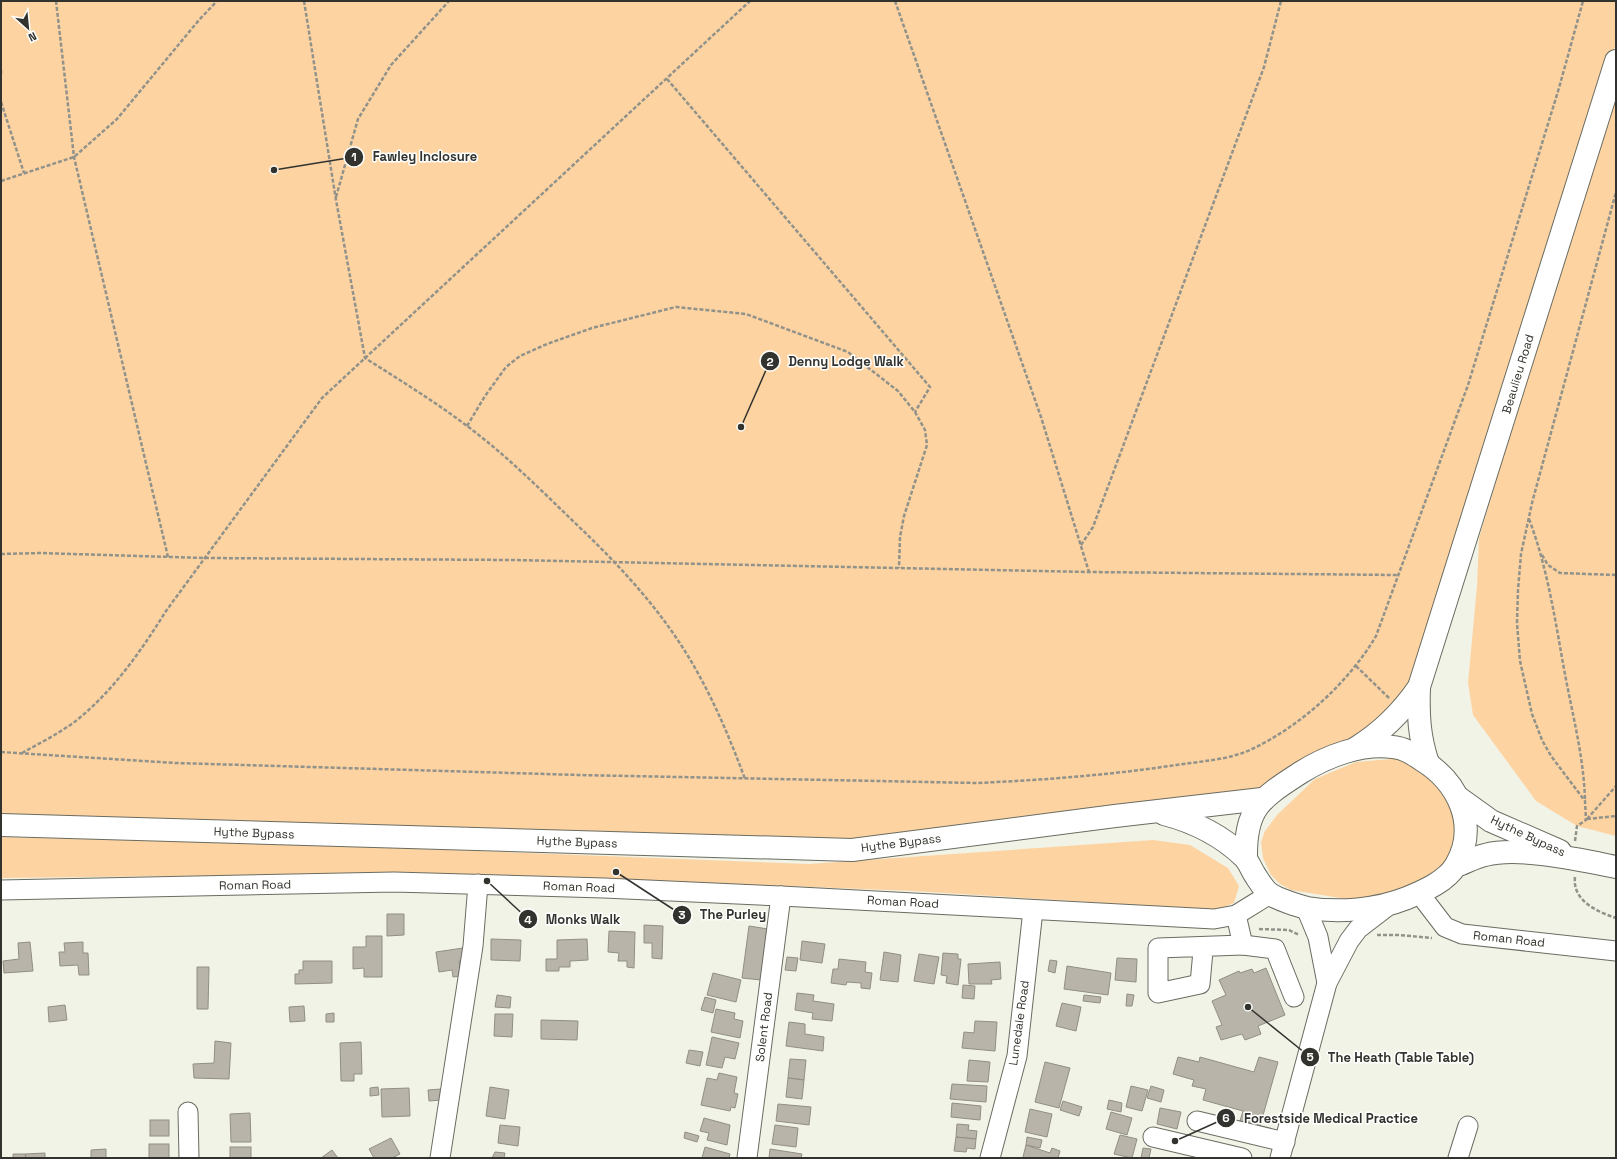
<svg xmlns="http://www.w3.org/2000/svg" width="1617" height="1159" font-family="'Space Grotesk',sans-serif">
<rect width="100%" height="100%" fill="#f1f3e7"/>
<g fill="#fdd3a2">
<polygon points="1,1 1616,1 1616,43 1408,694 1385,720 1257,791 829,843 1,820"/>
<polygon points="1616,82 1616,836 1577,826 1536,801 1473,715 1468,683 1477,586 1479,538"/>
<polygon points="1403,758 1418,763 1447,796 1457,826 1455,845 1446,862 1437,873 1424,881 1387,895 1352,900 1291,890 1280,884 1271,875 1263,858 1261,842 1265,831 1277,815 1315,779 1356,762"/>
<polygon points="1,837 269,843 809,864 1153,840 1190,845 1228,868 1239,886 1234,903 1217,910 912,891 606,879 173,876 1,878"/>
</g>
<g fill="#b8b4aa" stroke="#918e83">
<polygon points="387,914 404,914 404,935 387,936"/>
<polygon points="644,925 663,926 662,959 652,958 652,943 644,943"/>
<polygon points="749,926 768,929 761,980 742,978"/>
<polygon points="609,931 635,932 634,968 627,967 627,961 618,961 619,953 608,952"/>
<polygon points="366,936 382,936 382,977 364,977 364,968 353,969 353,947 366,947"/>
<polygon points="491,939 521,940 520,961 491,960"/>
<polygon points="587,939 588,960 570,961 570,967 559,967 559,971 546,971 546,959 557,959 557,940"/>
<polygon points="802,941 825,944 822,963 800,960"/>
<polygon points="30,942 33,971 4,973 3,961 19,959 18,943"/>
<polygon points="83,942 83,953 88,953 89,975 79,975 78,965 60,966 59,952 65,952 64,943"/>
<polygon points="463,948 465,960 459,961 461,976 453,977 452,970 439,972 436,952"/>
<polygon points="884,952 901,955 898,982 880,980"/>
<polygon points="943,953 958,954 958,959 961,959 958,985 946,983 947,976 941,975"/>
<polygon points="919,954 939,957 934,984 914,981"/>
<polygon points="787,957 798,958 796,971 785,970"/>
<polygon points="1117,958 1137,959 1136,982 1115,980"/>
<polygon points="839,959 866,962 865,972 872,973 870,989 861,988 861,983 847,982 846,985 831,983 833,969 838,969"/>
<polygon points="1050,960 1057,961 1055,973 1048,971"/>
<polygon points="303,961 332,961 332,983 295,984 295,974 299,974 299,970 303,970"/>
<polygon points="1000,962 1001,979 991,980 992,984 969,984 968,964"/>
<polygon points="1067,966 1111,973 1108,995 1064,989"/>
<polygon points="197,967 209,967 208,1009 197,1009"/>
<polygon points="1266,968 1285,1015 1258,1026 1261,1034 1245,1040 1242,1034 1221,1040 1216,1027 1222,1025 1212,1001 1226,995 1219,980 1239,971 1240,973 1252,969 1254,973"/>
<polygon points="713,973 741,980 736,1002 707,995"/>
<polygon points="963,985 975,986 974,999 962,998"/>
<polygon points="797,993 814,995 813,1001 834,1004 832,1021 812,1019 813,1013 795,1010"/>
<polygon points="1127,994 1134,995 1132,1006 1126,1006"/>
<polygon points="497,995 511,997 510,1008 495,1007"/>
<polygon points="1084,995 1101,997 1100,1003 1083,1001"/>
<polygon points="705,997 716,1000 713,1013 701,1010"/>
<polygon points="1062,1003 1081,1007 1076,1031 1056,1026"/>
<polygon points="65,1005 67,1020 49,1022 48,1007"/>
<polygon points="304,1006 305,1021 290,1022 289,1007"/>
<polygon points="716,1009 735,1013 734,1019 743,1021 740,1038 711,1032"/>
<polygon points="334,1013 334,1022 326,1022 326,1014"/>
<polygon points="495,1014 513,1014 512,1037 494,1036"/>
<polygon points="541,1020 578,1021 577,1040 541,1039"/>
<polygon points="975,1021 997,1022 995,1051 962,1048 964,1032 974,1033"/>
<polygon points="789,1022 805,1024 805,1034 824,1037 823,1051 786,1046"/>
<polygon points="712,1037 739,1043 735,1059 725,1057 722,1068 706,1065"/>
<polygon points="215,1041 231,1043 229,1079 194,1078 193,1064 214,1063"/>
<polygon points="361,1042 362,1074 354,1074 354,1081 341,1081 340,1043"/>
<polygon points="689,1050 703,1052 700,1066 686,1063"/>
<polygon points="1178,1057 1199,1062 1200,1057 1254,1072 1259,1057 1278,1062 1260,1126 1240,1121 1243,1111 1203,1100 1206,1089 1192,1086 1194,1080 1173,1074"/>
<polygon points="790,1059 806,1060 804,1080 788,1078"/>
<polygon points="969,1060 990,1062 988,1082 967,1081"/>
<polygon points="1045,1062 1070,1068 1059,1108 1035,1102"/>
<polygon points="719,1073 737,1077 734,1093 738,1094 735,1108 731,1107 730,1111 701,1105 707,1078 717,1080"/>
<polygon points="788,1078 804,1080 802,1099 786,1097"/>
<polygon points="952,1084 987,1086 986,1102 950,1099"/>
<polygon points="1131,1086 1148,1090 1142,1111 1126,1107"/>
<polygon points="1151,1086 1164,1090 1161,1102 1147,1098"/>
<polygon points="378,1087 379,1095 370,1096 370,1088"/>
<polygon points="490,1087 509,1090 505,1119 486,1116"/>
<polygon points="409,1088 410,1116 382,1117 381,1089"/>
<polygon points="441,1089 441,1100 429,1101 428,1090"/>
<polygon points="1109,1100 1122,1103 1121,1112 1107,1109"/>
<polygon points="1063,1101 1082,1107 1079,1116 1060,1110"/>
<polygon points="952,1103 981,1106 980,1120 951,1117"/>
<polygon points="778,1104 811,1107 809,1125 776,1121"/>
<polygon points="1160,1108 1181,1112 1177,1129 1157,1124"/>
<polygon points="1030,1109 1052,1114 1047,1137 1025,1132"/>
<polygon points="1111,1112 1132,1118 1127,1135 1106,1129"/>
<polygon points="250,1113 251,1142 231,1142 230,1114"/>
<polygon points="704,1118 730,1125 727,1145 707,1140 709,1133 700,1131"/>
<rect x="150" y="1120" width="19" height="16"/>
<polygon points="957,1124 969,1125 968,1130 977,1131 976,1139 956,1137"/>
<polygon points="500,1125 520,1127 518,1146 498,1143"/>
<polygon points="775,1125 798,1128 796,1147 772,1144"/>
<polygon points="685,1132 699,1136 697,1142 684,1138"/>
<polygon points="1120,1135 1137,1139 1132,1158 1114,1154"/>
<polygon points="956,1137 976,1139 975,1149 967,1148 966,1152 954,1151"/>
<polygon points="1027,1137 1042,1140 1040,1148 1026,1145"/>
<polygon points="391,1138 400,1154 392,1158 374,1158 369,1149"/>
<rect x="149" y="1144" width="20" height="14"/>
<polygon points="1026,1145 1050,1153 1052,1148 1060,1151 1058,1158 1026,1158 1023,1157"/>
<rect x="230" y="1147" width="21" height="11"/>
<polygon points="705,1147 730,1154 729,1158 702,1158"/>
<polygon points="1143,1148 1151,1149 1149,1158 1141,1158"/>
<polygon points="106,1149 106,1158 91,1158 91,1150"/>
<polygon points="770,1149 802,1154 801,1158 769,1158"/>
<polygon points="332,1150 338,1158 321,1158"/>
<polygon points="495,1152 505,1153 504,1158 507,1158 492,1158"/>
<polygon points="45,1153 45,1158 26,1158 25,1154"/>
<polygon points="13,1154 25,1154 26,1158 13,1158"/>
</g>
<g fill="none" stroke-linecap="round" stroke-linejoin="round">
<g stroke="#6a6c61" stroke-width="21">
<g id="minor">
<polyline points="1,890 394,882 604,888 781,896 1214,919 1236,915 1270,894"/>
<polyline points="1419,893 1445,927 1462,934 1616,951"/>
<polyline points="1306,908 1318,937 1327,983"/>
<polyline points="1236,915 1243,945 1275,949 1294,997"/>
<polyline points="1203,951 1200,984 1158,993 1158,948 1243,945"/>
<polyline points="188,1112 189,1158"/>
<polyline points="1197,1121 1285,1142"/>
<polyline points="1153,1137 1242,1158"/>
<polyline points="440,1158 473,946 478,884"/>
<polyline points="747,1158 781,896"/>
<polyline points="990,1158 1017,1056 1033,910"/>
<polyline points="1280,1158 1327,983 1349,941 1358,929 1388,906"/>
<polyline points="1458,1158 1468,1126"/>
</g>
</g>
<g stroke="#6a6c61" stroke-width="24">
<g id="major">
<path d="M 1356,748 C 1382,732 1402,712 1419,687"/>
<path d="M 1428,763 C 1419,737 1418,714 1419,687 L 1616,61"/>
<polyline points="1459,798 1491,821 1560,851"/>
<path d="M 1164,814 C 1195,822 1221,835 1244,857 C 1249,862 1251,869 1255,875 C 1259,881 1264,890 1270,894 C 1277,899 1299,906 1307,908 C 1339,913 1377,910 1407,898 C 1424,891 1447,881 1456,865 C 1479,825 1458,782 1422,760 C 1413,754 1404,748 1393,747 C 1361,743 1327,756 1300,773 C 1260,799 1245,808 1246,859"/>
<polyline points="1,825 852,850 1115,816 1262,799"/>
<path d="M 1456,866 C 1465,863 1475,857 1485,855 C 1519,846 1581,860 1616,867"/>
</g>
</g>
<g stroke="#91928a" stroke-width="2.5" stroke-dasharray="4 2" stroke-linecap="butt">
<polyline points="56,1 74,157 168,557"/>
<path d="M 304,1 L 336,200 L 365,358 C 406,384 447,409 485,440 C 516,465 545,494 574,522 C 614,560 653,601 683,648 C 709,689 728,733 745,779"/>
<polyline points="895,1 1041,417 1089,572"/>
<polyline points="1,70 1,75"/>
<polyline points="667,79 930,387 915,412"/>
<polyline points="1,102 24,173"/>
<polyline points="1,181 74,157 117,119 199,20 217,1"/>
<polyline points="336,197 358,119 391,65 449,1"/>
<polyline points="467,426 485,396 506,367 520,356 547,344 592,328 676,307 746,314 848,352 898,391 915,412 925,430 927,445 904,516 900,537 899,568"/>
<path d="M 1529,519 C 1547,566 1555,619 1564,669 C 1572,713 1584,757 1585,801"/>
<polyline points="1081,545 1093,527 1264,67 1281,1"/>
<polyline points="1,554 40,553 204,558 511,560 1089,572 1397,575"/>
<polyline points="1542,555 1548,565 1560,573 1616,575"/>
<polyline points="1356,666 1389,698"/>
<path d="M 1,752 L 176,763 L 579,775 L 977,783 C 1044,780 1110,775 1176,765 C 1202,761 1229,760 1252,749 C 1301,726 1349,682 1376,636 L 1468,385 L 1559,88 L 1583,1"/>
<path d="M 22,753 C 40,743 60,733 77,720 C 114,690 141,651 166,611 L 322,398 L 750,1"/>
<polyline points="1587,819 1616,786"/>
<polyline points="1587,819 1616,816"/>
<polyline points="1575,841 1577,826 1586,820 1585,801 1551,756 1542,740 1532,714 1520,661 1517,623 1518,590 1521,554 1532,503 1616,192"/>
<path d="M 1575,877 C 1572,901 1598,912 1616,918"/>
<polyline points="1259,929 1289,930 1299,935"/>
<polyline points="1377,935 1399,935 1432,938"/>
</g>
<use href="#minor" stroke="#fff" stroke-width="19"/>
<use href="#major" stroke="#fff" stroke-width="22"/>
</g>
<g text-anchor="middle" stroke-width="3" stroke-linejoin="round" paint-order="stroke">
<g font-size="12" fill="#32332f" stroke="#fffffd">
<text transform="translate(1518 374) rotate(-73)" y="4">Beaulieu Road</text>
<text transform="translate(254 833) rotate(2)" y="4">Hythe Bypass</text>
<text transform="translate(1528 836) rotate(25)" y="4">Hythe Bypass</text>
<text transform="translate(577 842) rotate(2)" y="4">Hythe Bypass</text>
<text transform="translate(901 843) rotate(-7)" y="4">Hythe Bypass</text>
<text transform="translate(255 885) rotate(-1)" y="4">Roman Road</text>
<text transform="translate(579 887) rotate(2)" y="4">Roman Road</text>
<text transform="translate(903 902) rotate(3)" y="4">Roman Road</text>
<text transform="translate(1509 939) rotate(6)" y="4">Roman Road</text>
<text transform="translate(1019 1023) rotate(-82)" y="4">Lunedale Road</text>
<text transform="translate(764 1027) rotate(-83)" y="4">Solent Road</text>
</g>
</g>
<path fill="none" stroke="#32332f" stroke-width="1.5" d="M274 170L354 157M741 427L770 361M616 872L682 915M487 881L528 919M1248 1007L1310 1057M1175 1141L1226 1118"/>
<g fill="#32332f" stroke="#fffffd" stroke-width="1.5">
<circle cx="274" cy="170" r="4"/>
<circle cx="741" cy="427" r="4"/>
<circle cx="616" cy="872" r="4"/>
<circle cx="487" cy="881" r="4"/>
<circle cx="1248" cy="1007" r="4"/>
<circle cx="1175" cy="1141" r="4"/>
<circle cx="354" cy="157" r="10"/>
<circle cx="770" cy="361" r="10"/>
<circle cx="682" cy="915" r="10"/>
<circle cx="528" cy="919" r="10"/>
<circle cx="1310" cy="1057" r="10"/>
<circle cx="1226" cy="1118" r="10"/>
</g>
<g font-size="12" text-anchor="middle" font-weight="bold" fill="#fff">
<text x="354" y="161">1</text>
<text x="770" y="366">2</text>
<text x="682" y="919">3</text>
<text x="528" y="924">4</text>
<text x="1310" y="1061">5</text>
<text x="1226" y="1122">6</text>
</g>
<g font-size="13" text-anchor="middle" font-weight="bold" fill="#32332f" stroke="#fffffd" stroke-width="3" stroke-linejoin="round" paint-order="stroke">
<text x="425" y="161">Fawley Inclosure</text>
<text x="846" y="366">Denny Lodge Walk</text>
<text x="733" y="919">The Purley</text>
<text x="583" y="924">Monks Walk</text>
<text x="1401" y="1062">The Heath (Table Table)</text>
<text x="1331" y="1123">Forestside Medical Practice</text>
</g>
<rect width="1617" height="1159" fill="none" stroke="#32332f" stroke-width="4"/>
<g transform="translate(28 28) rotate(153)" stroke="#fffffd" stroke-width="3" paint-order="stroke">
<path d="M0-3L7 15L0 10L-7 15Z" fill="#32332f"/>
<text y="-6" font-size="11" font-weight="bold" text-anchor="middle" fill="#32332f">N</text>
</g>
</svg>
